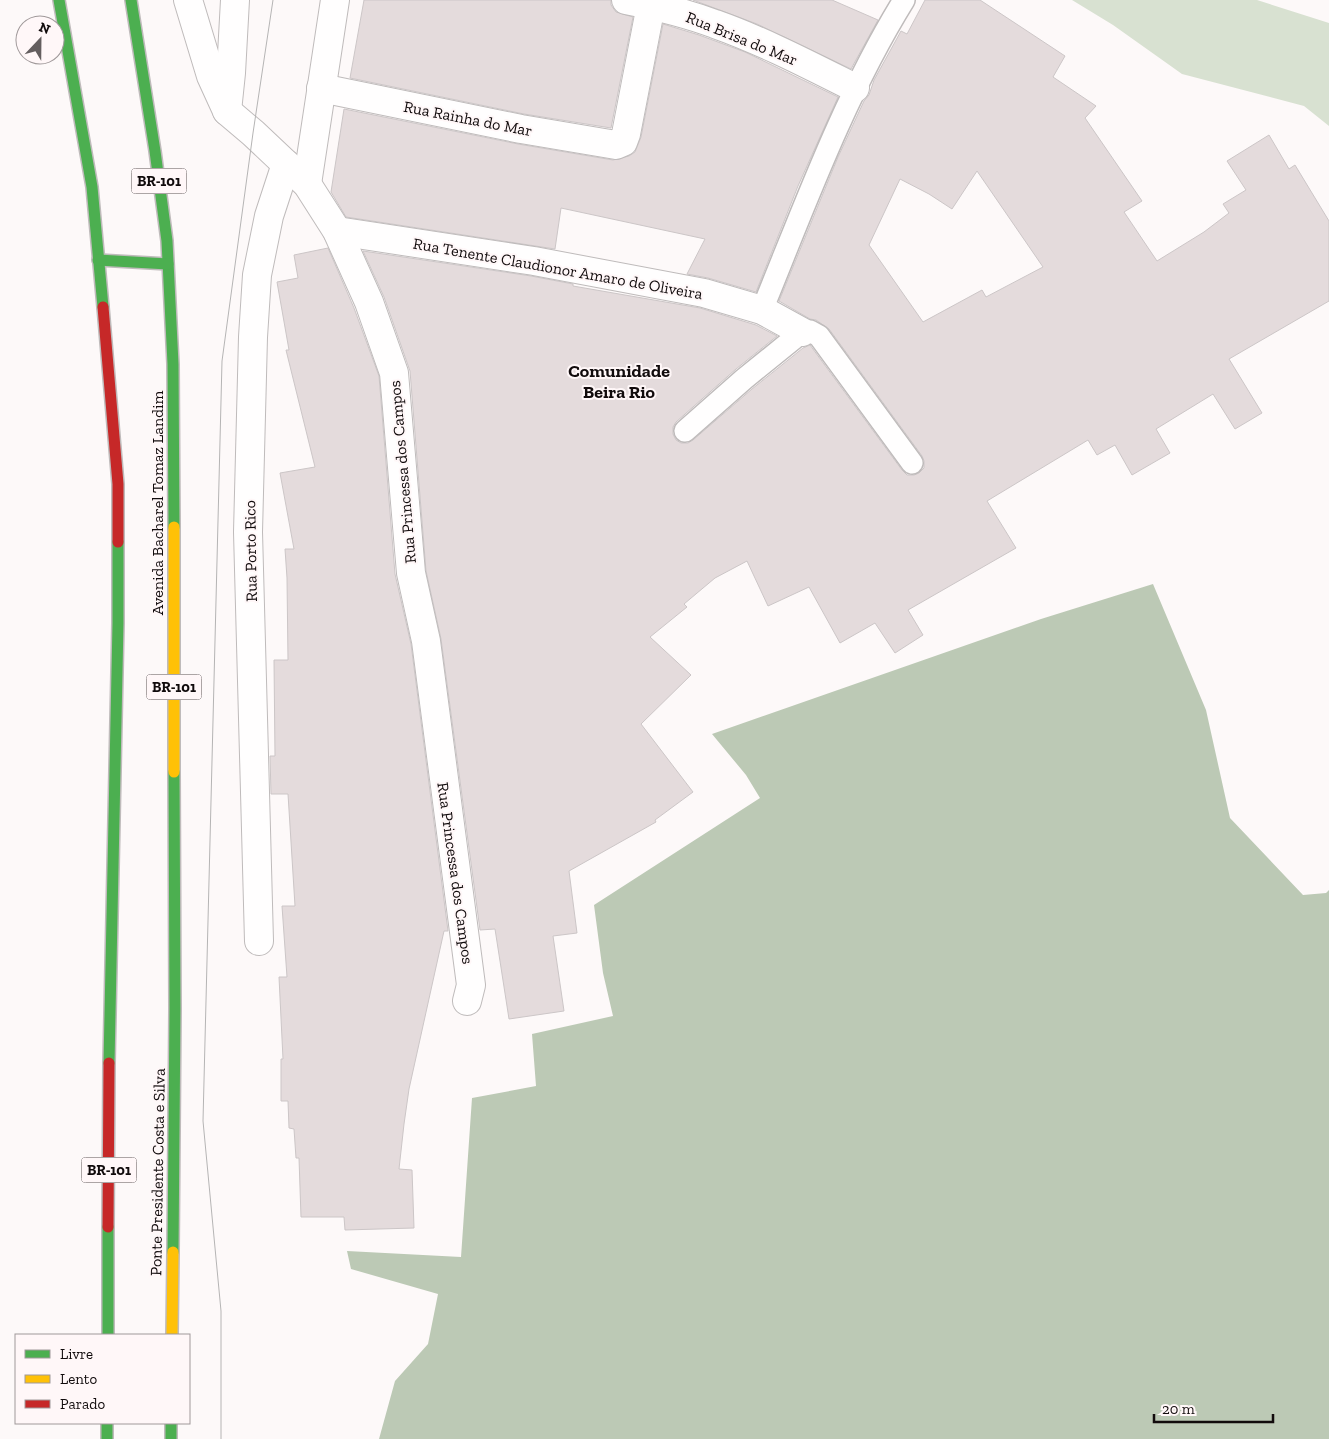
<svg xmlns="http://www.w3.org/2000/svg" width="1329" height="1439" font-family="'Zilla Slab',serif">
<rect width="100%" height="100%" fill="#fdf9f9"/>
<polygon fill="#d8e1d1" points="1072,0 1257,0 1329,23 1329,126 1304,106 1182,74 1113,25"/>
<polygon fill="#bcc9b5" points="1153,584 1206,710 1230,818 1303,895 1326,893 1329,890 1329,1439 379,1439 395,1381 428,1344 438,1294 351,1269 347,1251 461,1257 472,1098 536,1086 532,1034 613,1016 603,973 594,905 760,798 746,775 712,734 1041,619"/>
<g fill="#e4dbdc" stroke="#ccc6c7" fill-rule="evenodd">
<polygon points="364,0 611,0 611,5 616,12 633,17 611,128 524,114 350,78"/>
<polygon points="693,0 832,0 878,20 851,69 757,24"/>
<path d="M 925,0 L 980,0 L 1065,56 L 1053,77 L 1096,106 L 1085,118 L 1142,201 L 1124,212 L 1157,261 L 1204,232 L 1229,213 L 1223,204 L 1246,190 L 1227,161 L 1269,135 L 1289,169 L 1295,165 L 1329,221 L 1329,301 L 1229,359 L 1262,413 L 1235,429 L 1213,394 L 1156,429 L 1170,453 L 1132,475 L 1115,445 L 1097,455 L 1088,440 L 987,501 L 1016,548 L 908,610 L 923,635 L 895,653 L 875,623 L 840,643 L 809,587 L 768,606 L 747,561 L 715,578 L 684,604 L 687,607 L 650,637 L 691,675 L 641,724 L 693,792 L 655,820 L 656,822 L 569,871 L 577,933 L 553,936 L 564,1011 L 509,1019 L 495,929 L 480,930 L 441,639 L 426,571 L 410,371 L 384,297 L 363,251 L 531,276 L 573,284 L 573,286 L 700,308 L 756,325 L 777,336 L 736,369 L 676,422 L 673,427 L 673,434 L 676,440 L 681,443 L 688,443 L 693,440 L 752,389 L 803,348 L 810,345 L 902,470 L 907,475 L 914,475 L 919,473 L 924,468 L 924,461 L 922,456 L 829,329 L 816,320 L 810,319 L 779,301 L 838,157 L 864,101 L 869,95 L 874,80 L 901,31 L 907,34 ZM 977,171 L 1043,267 L 986,297 L 982,290 L 923,322 L 869,245 L 900,179 L 929,194 L 952,209 Z"/>
<polygon points="663,24 699,35 745,52 838,97 798,186 756,292 708,278 687,274 705,239 561,208 555,249 346,217 331,192 344,109 518,144 613,160 629,156 635,152 641,137"/>
<polygon points="328,248 354,308 379,376 395,574 411,644 448,931 444,931 409,1089 404,1124 399,1169 412,1170 414,1228 345,1230 344,1217 301,1217 299,1158 296,1158 294,1129 289,1128 288,1101 281,1101 281,1059 283,1059 279,977 287,977 282,906 295,906 288,794 271,794 270,756 275,756 274,660 288,660 287,578 285,549 294,549 280,473 315,467 286,350 289,350 277,282 298,278 294,255"/>
</g>
<g fill="none" stroke-linecap="round" stroke-linejoin="round">
<g stroke="#bfbbbb" stroke-width="24">
<g id="lane">
<path d="M 762,310 C 805,205 844,97 904,0"/>
<polyline points="685,431 744,379 802,332 810,331 819,336 912,463"/>
</g>
</g>
<g stroke="#bfbbbb" stroke-width="30">
<g id="street">
<polyline points="188,0 211,76 227,111 253,133 307,184 337,231 369,302 394,373 411,573 426,641 471,985 467,1001"/>
<path d="M 626,0 C 656,6 686,13 715,24 C 763,41 809,65 855,88"/>
<polyline points="321,88 521,129 616,145 623,142 626,134 651,5"/>
<polyline points="227,111 231,73 235,0"/>
<polyline points="307,184 335,0"/>
<polyline points="337,231 534,261 704,293 762,310 802,332"/>
<polyline points="259,941 248,532 253,337 257,275 269,216 286,164"/>
</g>
</g>
<g stroke="#bfbbbb" stroke-width="14">
<g id="fast">
<polyline points="59,0 92,187 103,307"/>
<polyline points="131,0 155,151 167,241 173,364 174,527"/>
<polyline points="98,260 168,264"/>
<polyline points="109,1063 118,623 118,542"/>
<polyline points="173,1252 175,1009 174,772"/>
<polyline points="108,1335 108,1227"/>
<polyline points="107,1423 107,1439"/>
<polyline points="171,1423 171,1439"/>
</g>
</g>
<g stroke="#bfbbbb" stroke-width="14">
<g id="slow">
<polyline points="174,527 174,772"/>
<polyline points="172,1335 173,1252"/>
</g>
</g>
<g stroke="#bfbbbb" stroke-width="14">
<g id="jam">
<polyline points="103,307 118,484 118,542"/>
<polyline points="108,1227 109,1063"/>
</g>
</g>
<use href="#lane" stroke="#fffefe" stroke-width="21"/>
<use href="#street" stroke="#fffefe" stroke-width="28"/>
<use href="#fast" stroke="#4caf50" stroke-width="11"/>
<use href="#slow" stroke="#ffc107" stroke-width="11"/>
<use href="#jam" stroke="#c62828" stroke-width="11"/>
<polyline stroke="#b5b4b4" stroke-width="1" points="221,1439 221,1311 203,1121 222,361 253,133 273,0"/>
</g>
<g text-anchor="middle" stroke-width="4" stroke-linejoin="round" paint-order="stroke">
<g fill="#fff7f8" stroke="#585253" stroke-width="1">
<rect x="131.5" y="168.5" width="55" height="25" rx="4"/>
<rect x="146.5" y="674.5" width="55" height="25" rx="4"/>
<rect x="81.5" y="1157.5" width="55" height="25" rx="4"/>
</g>
<g font-size="15" font-weight="bold" fill="#110b0c">
<text x="159" y="186">BR-101</text>
<text x="174" y="692">BR-101</text>
<text x="109" y="1175">BR-101</text>
</g>
<g font-size="16" fill="#110b0c" stroke="#fff7f8">
<text transform="translate(742 38) rotate(22)" y="6">Rua Brisa do Mar</text>
<text transform="translate(468 118) rotate(11)" y="6">Rua Rainha do Mar</text>
<text transform="translate(558 268) rotate(10)" y="6">Rua Tenente Claudionor Amaro de Oliveira</text>
<text transform="translate(402 472) rotate(-95)" y="6">Rua Princessa dos Campos</text>
<text transform="translate(157 503) rotate(-90)" y="6">Avenida Bacharel Tomaz Landim</text>
<text transform="translate(250 551) rotate(-91)" y="6">Rua Porto Rico</text>
<text transform="translate(456 873) rotate(82)" y="6">Rua Princessa dos Campos</text>
<text transform="translate(157 1172) rotate(-89)" y="6">Ponte Presidente Costa e Silva</text>
</g>
<g font-size="18" font-weight="bold" fill="#110b0c" stroke="#fff7f8">
<text x="619" y="377">Comunidade<tspan x="619" dy="21">Beira Rio</tspan></text>
</g>
</g>
<rect x="15" y="1334" width="175" height="90" fill="#fff7f8" stroke="#a0999a"/>
<rect x="25" y="1350" width="25" height="8" fill="#4caf50" stroke="#a0999a"/>
<text x="60" y="1359" font-size="15" fill="#110b0c">Livre</text>
<rect x="25" y="1375" width="25" height="8" fill="#ffc107" stroke="#a0999a"/>
<text x="60" y="1384" font-size="15" fill="#110b0c">Lento</text>
<rect x="25" y="1400" width="25" height="8" fill="#c62828" stroke="#a0999a"/>
<text x="60" y="1409" font-size="15" fill="#110b0c">Parado</text>
<g transform="translate(40 40) rotate(22)"><circle r="24" fill="#fff7f8" stroke="#a0999a"/>
<path d="M0-4L9 19L0 12L-9 19Z" fill="#645e5f"/>
<text y="-8" font-size="14" font-weight="bold" text-anchor="middle" fill="#110b0c">N</text>
</g>
<path d="M1154 1414v8h119v-8" fill="none" stroke="#110b0c" stroke-width="2.5"/>
<text x="1162" y="1414" font-size="15" fill="#110b0c" stroke="#fff7f8" stroke-width="4" paint-order="stroke">20 m</text>
</svg>
